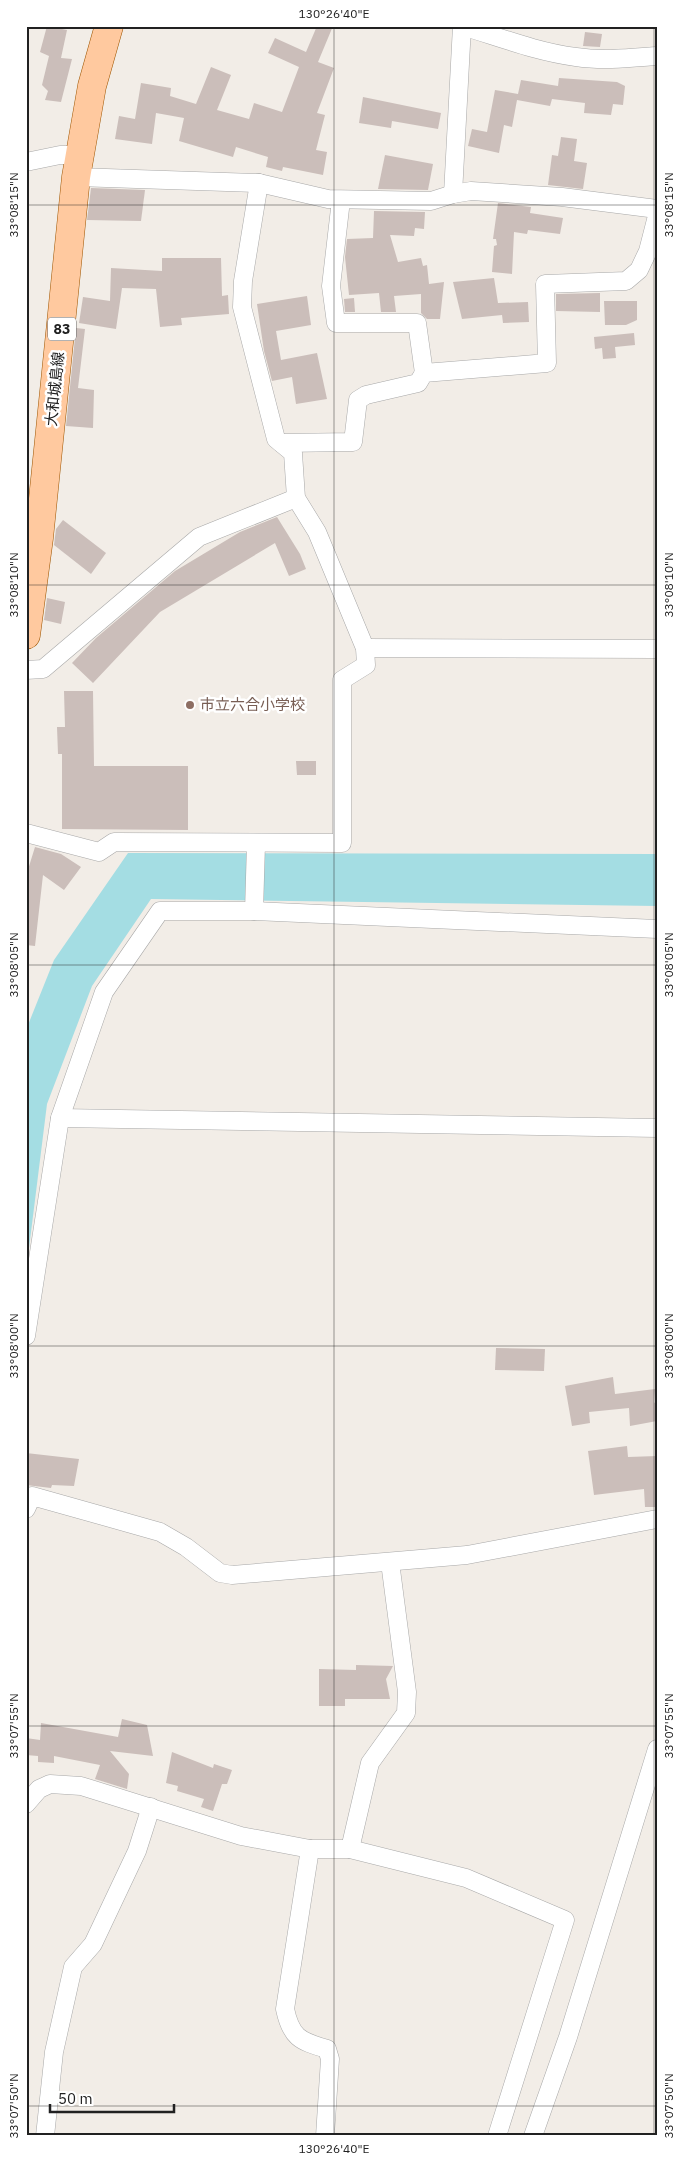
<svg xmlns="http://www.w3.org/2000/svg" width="683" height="2162" font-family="'IBM Plex Sans','Noto Sans JP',sans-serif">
<rect width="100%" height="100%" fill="#f2ede7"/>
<polygon fill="#a4dde3" points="128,853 657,854 657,906 151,899 92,986 47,1104 26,1272 26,1030 54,960"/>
<g fill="#cbbeba">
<polygon points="47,26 67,30 61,58 72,59 61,102 45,100 48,91 42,85 49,56 40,52"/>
<polygon points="317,26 333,26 318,62 334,68 317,113 325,115 316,150 327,152 323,175 283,167 282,171 266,167 268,157 236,147 233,157 179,141 184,118 156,113 152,144 115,139 119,116 135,119 141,83 171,88 170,96 196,104 211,67 231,75 217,110 249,119 254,103 282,112 299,67 268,53 275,38 306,52"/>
<polygon points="585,32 602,34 600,47 583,46"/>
<polygon points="559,78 617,82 625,86 623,105 613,104 611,115 584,113 585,103 552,99 550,106 517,100 512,127 504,125 499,153 468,146 472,129 487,132 495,90 518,94 521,80 558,86"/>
<polygon points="363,97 441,113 438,129 392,121 391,128 359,123"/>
<polygon points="561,137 577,139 574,161 587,163 583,189 548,185 552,155 558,156"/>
<polygon points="385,155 433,164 428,190 378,189"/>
<polygon points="91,188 145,190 141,221 87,220"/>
<polygon points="498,203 531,207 530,213 563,218 560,234 528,230 527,234 514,232 512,274 492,272 494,246 497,245 496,239 493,239"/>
<polygon points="374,211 425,212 424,229 415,228 414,236 390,235 398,262 421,258 423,266 427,265 429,284 444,282 440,319 427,319 421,313 421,294 394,296 396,312 381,312 379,293 349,295 345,257 347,239 373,238"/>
<polygon points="162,258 221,258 222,296 228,295 229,314 181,318 182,325 160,327 156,289 122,288 116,329 79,323 83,297 110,301 111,268 162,271"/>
<polygon points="494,278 498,303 528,302 529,322 503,323 502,315 462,319 453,282"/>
<polygon points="600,293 600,312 556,311 556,294"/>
<polygon points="307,296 311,325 276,331 281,360 317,353 327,399 296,404 292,377 272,381 264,351 257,304"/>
<polygon points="354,298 355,312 345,312 344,299"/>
<polygon points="604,301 637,301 637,320 626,325 605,325"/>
<polygon points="76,328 85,329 78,388 94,390 93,428 66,426"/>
<polygon points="634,333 635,345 615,347 616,358 603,359 602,348 595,349 594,337"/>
<polygon points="277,517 300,554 306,569 289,576 275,543 160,612 93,683 72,663 96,638 175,571 240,532"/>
<polygon points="63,520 106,553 91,574 54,545 56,529"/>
<polygon points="47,598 65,602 61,624 44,620"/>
<polygon points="64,691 93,691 94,766 188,766 188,830 62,829 62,754 58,754 57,727 65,727"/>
<polygon points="296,761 316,761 316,775 297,775"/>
<polygon points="35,847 61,854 81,867 64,890 43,875 35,946 26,945 26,876"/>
<polygon points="496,1348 545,1349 544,1371 495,1370"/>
<polygon points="613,1377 615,1394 655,1389 654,1403 657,1401 657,1421 630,1426 629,1408 589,1412 590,1423 572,1426 565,1386"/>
<polygon points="627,1446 628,1457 657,1456 657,1507 645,1507 644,1489 594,1495 588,1451"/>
<polygon points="26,1453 79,1459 74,1486 52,1485 51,1488 26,1485"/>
<polygon points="356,1665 393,1666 386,1679 390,1699 345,1699 345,1706 319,1706 319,1669 356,1670"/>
<polygon points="122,1719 147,1725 153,1756 110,1751 129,1774 127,1789 95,1779 100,1765 54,1756 54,1763 38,1762 38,1756 26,1755 26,1738 40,1740 41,1723 118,1737"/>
<polygon points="172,1752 213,1768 214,1764 232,1770 227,1784 222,1784 213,1811 201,1807 204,1799 177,1791 178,1786 166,1783"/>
</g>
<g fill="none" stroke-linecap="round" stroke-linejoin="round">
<g stroke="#a8a8a8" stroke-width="19">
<g id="minor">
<path d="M 462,26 C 499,37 537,52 576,57 C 603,61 630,58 657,56"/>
<polyline points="26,162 60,155 80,155"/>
<polyline points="76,177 259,183 328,199 431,201 453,194 471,191 562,197 657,209"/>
<polyline points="453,194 462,26"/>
<polyline points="341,200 331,286 336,323 417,323 424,373"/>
<polyline points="281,443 353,442 358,400 366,395 418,383 424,373 547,363 545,284 626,281 639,270 648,251 657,216"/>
<polyline points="365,648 657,649"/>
<polyline points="26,670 43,669 199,537 296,498"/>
<polyline points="26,833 99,852 114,842 342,843 342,680 366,665 365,648 317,532 296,498 293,453 276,439 242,307 243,281 259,183"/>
<polyline points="254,911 256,844"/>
<polyline points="60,1118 657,1128"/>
<polyline points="26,1336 60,1118 104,992 160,911 254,911 657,929"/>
<polyline points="26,1509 32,1496 160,1532 186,1547 220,1573 232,1575 467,1555 657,1519"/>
<polyline points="26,1804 39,1789 50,1784 81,1786 241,1836 310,1849 350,1849 466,1878 565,1920 497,2136"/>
<path d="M 310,1849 L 285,2009 C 291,2037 299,2041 327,2049 L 330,2059 L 325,2136"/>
<polyline points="350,1849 370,1763 406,1713 407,1692 390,1562"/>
<polyline points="45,2136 54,2052 73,1967 93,1944 137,1851 151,1807"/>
<polyline points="533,2136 568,2037 657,1749"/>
</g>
</g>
<g stroke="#9e5500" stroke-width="29">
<polyline id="primary" points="26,635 39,538 76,177 92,86 109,26"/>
</g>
<use href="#minor" stroke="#fff" stroke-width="18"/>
<use href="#primary" stroke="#ffc99f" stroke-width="28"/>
</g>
<path fill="none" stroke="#212121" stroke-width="1" stroke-opacity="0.45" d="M 334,26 L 334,2136M 654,26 L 654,2136M 26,205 L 657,205M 26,585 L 657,585M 26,965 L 657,965M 26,1346 L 657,1346M 26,1726 L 657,1726M 26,2106 L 657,2106"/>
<circle fill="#8d6e63" stroke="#fff" stroke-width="2" cx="190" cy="705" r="5"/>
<g text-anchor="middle" stroke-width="5" stroke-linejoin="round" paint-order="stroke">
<rect fill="#fff" stroke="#646464" stroke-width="1" x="48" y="317.5" width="28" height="23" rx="4"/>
<g font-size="14" font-weight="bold" fill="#212121">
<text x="62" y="334">83</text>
</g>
<g font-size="15" fill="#212121" stroke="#fff">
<text transform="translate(55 389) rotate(-84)" y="5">大和城島線</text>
</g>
<g font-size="15" fill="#785e54" stroke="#fff" text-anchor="start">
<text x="200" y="710">市立六合小学校</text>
</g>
</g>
<rect width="683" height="2162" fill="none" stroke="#ffffff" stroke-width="55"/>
<path d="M50 2104v8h124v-8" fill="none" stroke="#212121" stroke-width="2.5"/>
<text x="58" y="2104" font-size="15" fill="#212121" stroke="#ffffff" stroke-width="4" paint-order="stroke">50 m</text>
<rect x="28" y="28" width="628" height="2106" fill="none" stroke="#212121" stroke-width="2"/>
<g font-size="12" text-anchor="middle" fill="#212121">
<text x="334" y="18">130°26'40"E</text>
<text transform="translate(14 205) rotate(-90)" y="4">33°08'15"N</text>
<text transform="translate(669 205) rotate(-90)" y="4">33°08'15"N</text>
<text transform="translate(14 585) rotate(-90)" y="4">33°08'10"N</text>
<text transform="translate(669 585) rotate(-90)" y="4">33°08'10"N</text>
<text transform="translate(14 965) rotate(-90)" y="4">33°08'05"N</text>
<text transform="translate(669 965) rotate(-90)" y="4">33°08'05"N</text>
<text transform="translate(14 1346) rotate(-90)" y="4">33°08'00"N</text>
<text transform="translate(669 1346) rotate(-90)" y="4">33°08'00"N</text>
<text transform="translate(14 1726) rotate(-90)" y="4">33°07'55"N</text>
<text transform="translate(669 1726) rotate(-90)" y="4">33°07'55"N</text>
<text transform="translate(14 2106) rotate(-90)" y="4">33°07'50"N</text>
<text transform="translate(669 2106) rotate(-90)" y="4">33°07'50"N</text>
<text x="334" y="2153">130°26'40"E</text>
</g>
</svg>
